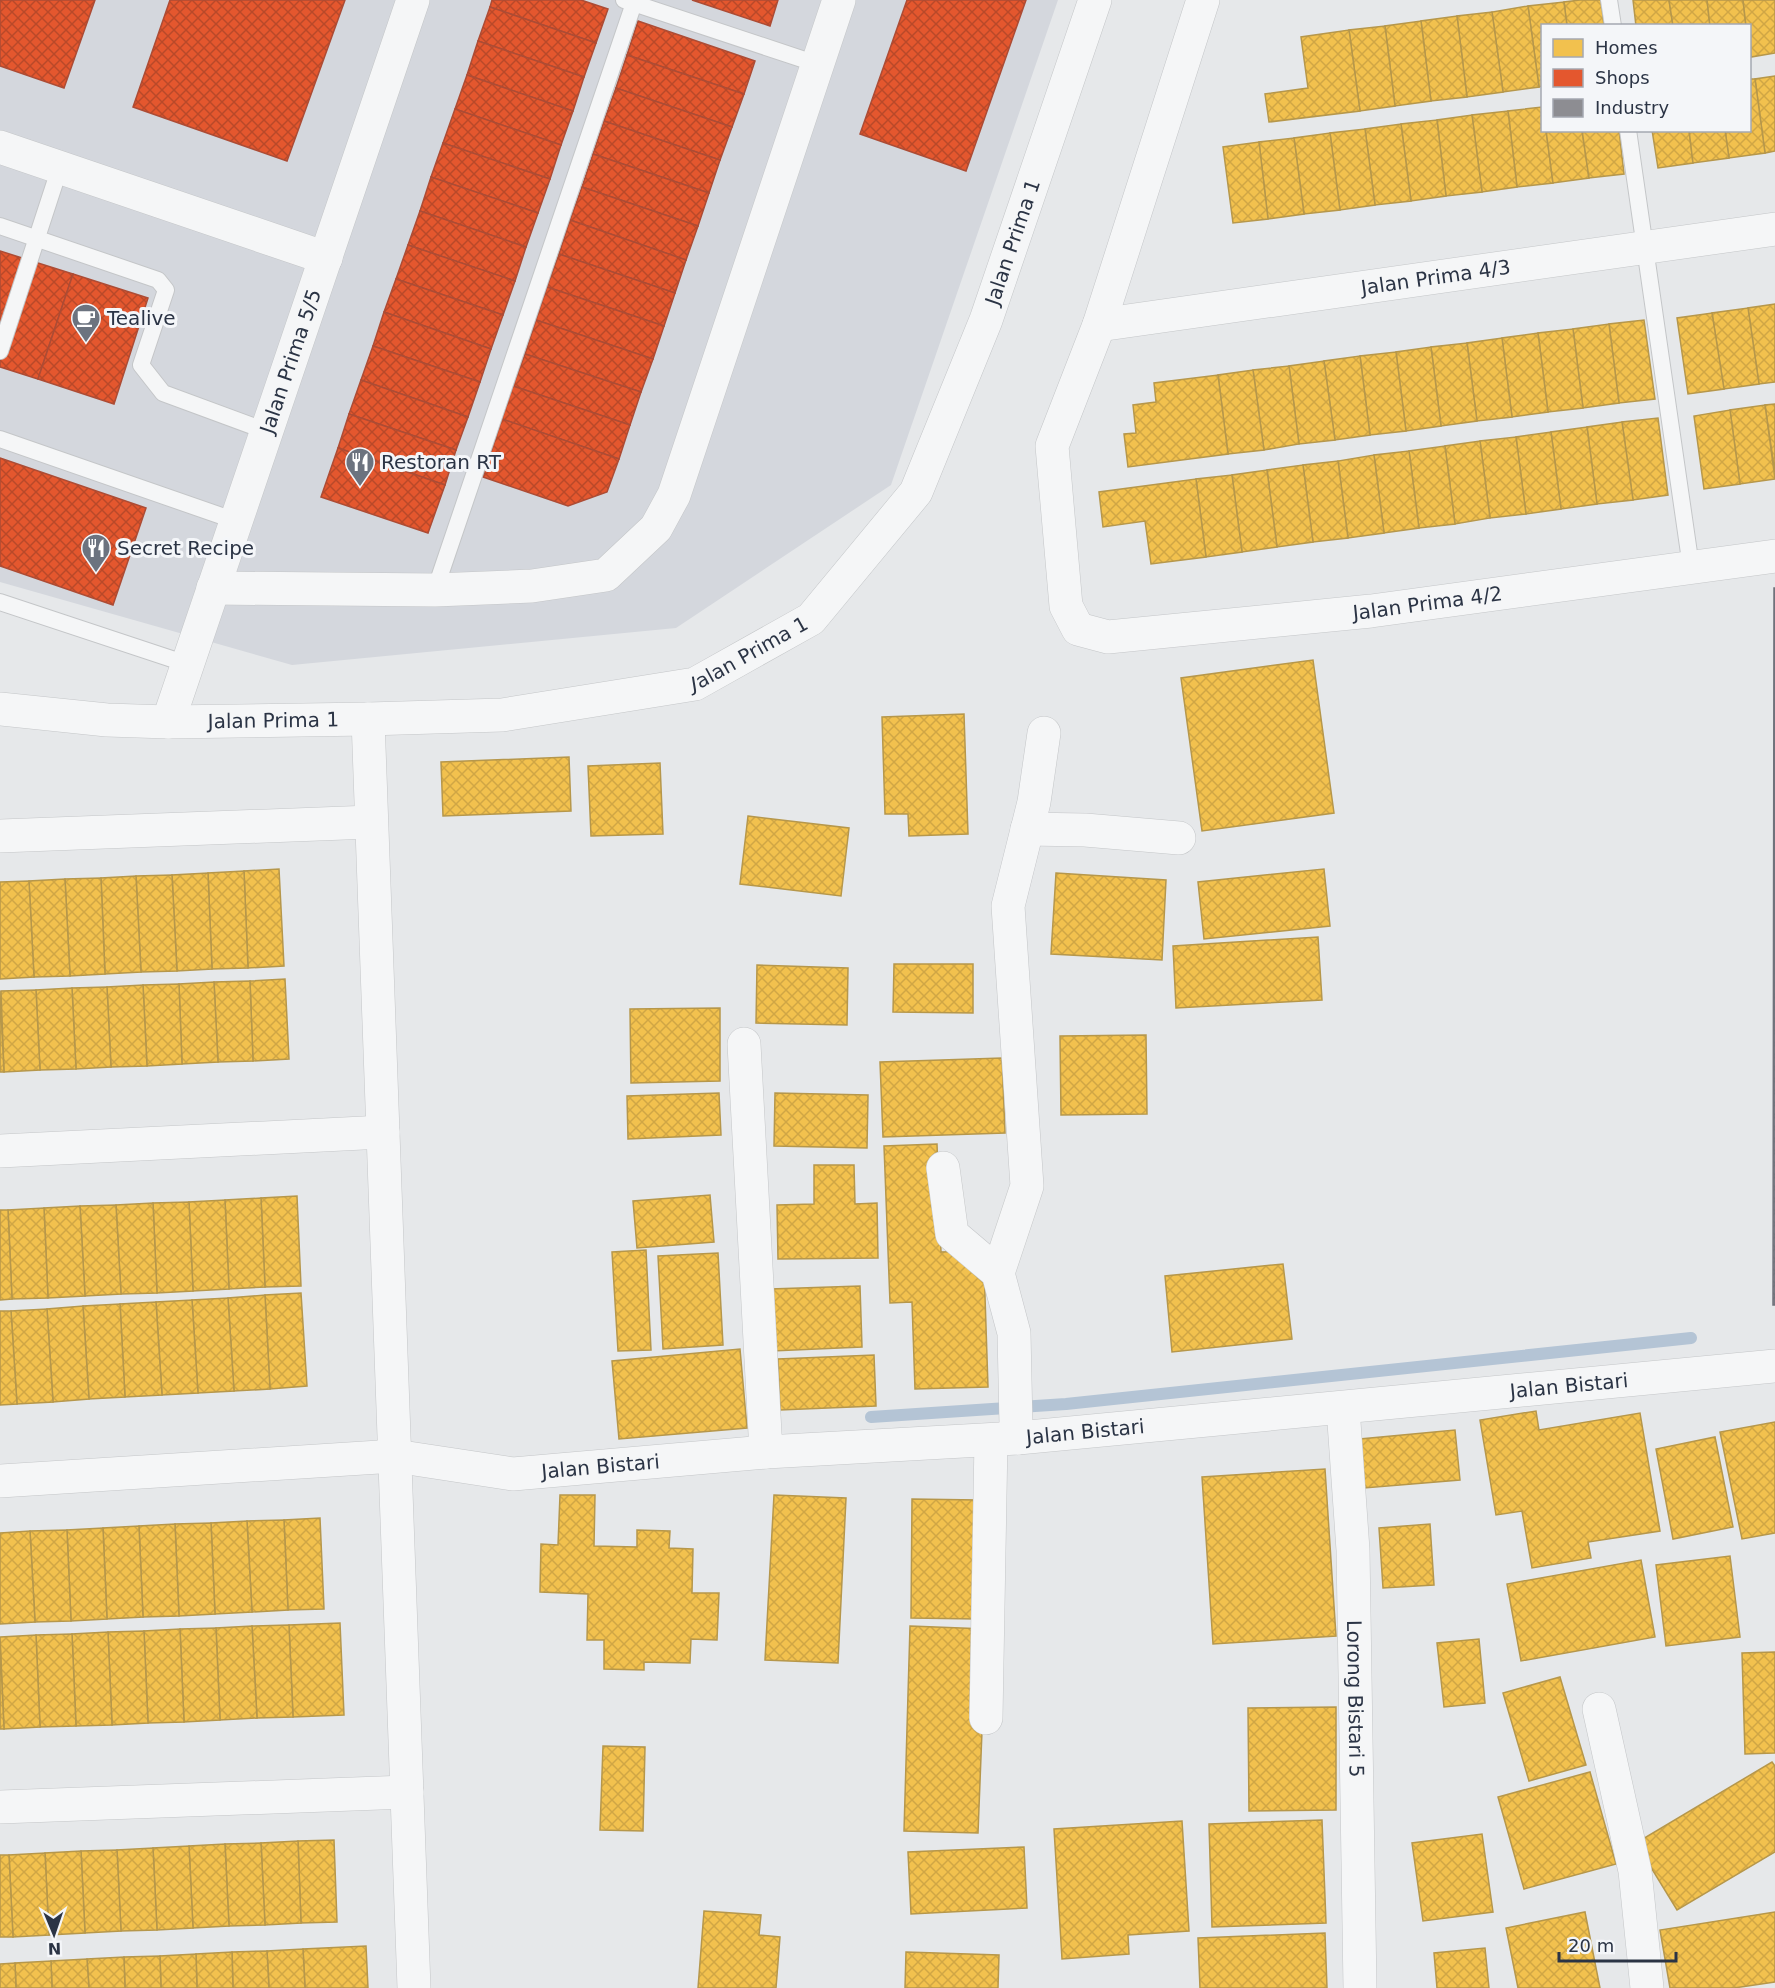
<svg xmlns="http://www.w3.org/2000/svg" width="1775" height="1988" font-family="'DejaVu Sans',sans-serif">
<defs>
<pattern id="homes-cross-hatch" width="8" height="8" patternUnits="userSpaceOnUse" patternTransform="scale(1.5)"><rect width="8" height="8" fill="#f2c14e"/><path d="M0 0l8 8M0 8l8-8" fill="none" stroke="#d0a645"/></pattern>
<pattern id="shops-cross-hatch" width="8" height="8" patternUnits="userSpaceOnUse" patternTransform="scale(1.5)"><rect width="8" height="8" fill="#e4572e"/><path d="M0 0l8 8M0 8l8-8" fill="none" stroke="#b94929"/></pattern>
<pattern id="industry-cross-hatch" width="8" height="8" patternUnits="userSpaceOnUse" patternTransform="scale(1.5)"><rect width="8" height="8" fill="#8d8d92"/><path d="M0 0l8 8M0 8l8-8" fill="none" stroke="#737479"/></pattern>
</defs>
<rect width="100%" height="100%" fill="#e6e8ea"/>
<polygon fill="#d4d7dd" points="0,0 1058,0 891,485 676,628 292,665 0,582"/>
<g fill="url(#homes-cross-hatch)" stroke="#b6974b" stroke-width="1.5">
<polygon points="1580,0 1601,0 1604,26 1567,26 1564,2"/>
<polygon points="1633,0 1669,0 1673,26 1636,26"/>
<polygon points="1669,0 1707,0 1710,26 1673,26"/>
<polygon points="1707,0 1743,0 1746,26 1710,26"/>
<polygon points="1743,0 1775,0 1775,53 1751,57 1750,26 1746,26"/>
<polygon points="1564,2 1567,26 1542,26 1542,86 1539,87 1528,6"/>
<polygon points="1528,6 1539,87 1503,92 1492,12"/>
<polygon points="1492,12 1503,92 1467,97 1457,16"/>
<polygon points="1457,16 1467,97 1431,101 1421,21"/>
<polygon points="1421,21 1431,101 1395,106 1385,26"/>
<polygon points="1385,26 1395,106 1360,111 1349,30"/>
<polygon points="1349,30 1360,111 1269,122 1265,94 1308,88 1301,37"/>
<polygon points="1775,76 1775,151 1765,153 1755,79"/>
<polygon points="1750,79 1755,79 1765,153 1729,158 1725,130 1750,130"/>
<polygon points="1542,107 1542,130 1546,130 1553,183 1517,187 1508,111"/>
<polygon points="1508,111 1517,187 1482,192 1472,115"/>
<polygon points="1472,115 1482,192 1446,196 1437,120"/>
<polygon points="1437,120 1446,196 1411,201 1401,124"/>
<polygon points="1401,124 1411,201 1375,205 1365,129"/>
<polygon points="1365,129 1375,205 1340,210 1330,133"/>
<polygon points="1546,130 1582,130 1589,178 1553,183"/>
<polygon points="1582,130 1619,130 1624,174 1589,178"/>
<polygon points="1652,130 1689,130 1693,163 1658,168"/>
<polygon points="1689,130 1725,130 1729,158 1693,163"/>
<polygon points="1330,133 1340,210 1304,214 1294,138"/>
<polygon points="1294,138 1304,214 1268,219 1259,142"/>
<polygon points="1259,142 1268,219 1233,223 1223,147"/>
<polygon points="1775,304 1775,382 1759,384 1748,308"/>
<polygon points="1748,308 1759,384 1724,389 1712,313"/>
<polygon points="1712,313 1724,389 1688,394 1677,318"/>
<polygon points="1644,320 1655,399 1619,403 1609,324"/>
<polygon points="1609,324 1619,403 1583,408 1573,329"/>
<polygon points="1573,329 1583,408 1548,412 1538,333"/>
<polygon points="1538,333 1548,412 1512,417 1502,338"/>
<polygon points="1502,338 1512,417 1477,421 1467,343"/>
<polygon points="1467,343 1477,421 1441,426 1431,347"/>
<polygon points="1431,347 1441,426 1406,431 1396,352"/>
<polygon points="1396,352 1406,431 1370,435 1360,356"/>
<polygon points="1360,356 1370,435 1335,440 1324,361"/>
<polygon points="1324,361 1335,440 1299,444 1289,366"/>
<polygon points="1289,366 1299,444 1264,450 1253,370"/>
<polygon points="1253,370 1264,450 1228,454 1218,375"/>
<polygon points="1218,375 1228,454 1128,467 1124,434 1136,433 1133,405 1156,402 1154,383"/>
<polygon points="1775,404 1775,473 1765,405"/>
<polygon points="1765,405 1775,479 1740,484 1730,410"/>
<polygon points="1730,410 1740,484 1704,489 1694,416"/>
<polygon points="1658,418 1668,495 1633,500 1622,422"/>
<polygon points="1622,422 1633,500 1597,504 1587,427"/>
<polygon points="1587,427 1597,504 1561,509 1551,432"/>
<polygon points="1551,432 1561,509 1526,514 1516,437"/>
<polygon points="1516,437 1526,514 1490,518 1480,441"/>
<polygon points="1480,441 1490,518 1455,524 1445,446"/>
<polygon points="1445,446 1455,524 1419,528 1409,451"/>
<polygon points="1409,451 1419,528 1384,533 1374,455"/>
<polygon points="1374,455 1384,533 1348,538 1338,461"/>
<polygon points="1338,461 1348,538 1313,542 1303,465"/>
<polygon points="1303,465 1313,542 1277,547 1267,470"/>
<polygon points="1267,470 1277,547 1242,552 1232,475"/>
<polygon points="1232,475 1242,552 1206,557 1196,479"/>
<polygon points="1196,479 1206,557 1151,564 1145,521 1103,527 1099,492"/>
<polygon points="1313,660 1334,813 1202,831 1181,678"/>
<polygon points="964,714 968,834 909,836 908,814 885,814 882,717"/>
<polygon points="569,757 571,811 443,816 441,762"/>
<polygon points="660,763 663,834 591,836 588,766"/>
<polygon points="748,816 849,828 841,896 740,884"/>
<polygon points="279,869 284,966 248,968 244,871"/>
<polygon points="1324,869 1330,926 1204,939 1198,882"/>
<polygon points="244,871 248,968 212,969 208,873"/>
<polygon points="208,873 212,969 177,971 172,875"/>
<polygon points="1056,873 1166,880 1162,960 1051,954"/>
<polygon points="172,875 177,971 141,972 136,876"/>
<polygon points="136,876 141,972 105,974 101,878"/>
<polygon points="101,878 105,974 70,976 65,879"/>
<polygon points="65,879 70,976 34,977 29,881"/>
<polygon points="29,881 34,977 0,979 0,882"/>
<polygon points="1318,937 1322,1000 1176,1008 1173,946"/>
<polygon points="894,964 973,964 973,1013 893,1012"/>
<polygon points="757,965 848,968 847,1025 756,1023"/>
<polygon points="285,979 289,1059 253,1061 250,981"/>
<polygon points="250,981 253,1061 218,1062 214,982"/>
<polygon points="214,982 218,1062 182,1064 179,984"/>
<polygon points="179,984 182,1064 147,1066 143,985"/>
<polygon points="143,985 147,1066 111,1067 107,987"/>
<polygon points="107,987 111,1067 76,1069 72,988"/>
<polygon points="72,988 76,1069 40,1070 36,990"/>
<polygon points="36,990 40,1070 4,1072 1,991"/>
<polygon points="0,991 4,1072 0,1072"/>
<polygon points="720,1008 720,1081 631,1083 630,1009"/>
<polygon points="1146,1035 1147,1114 1061,1115 1060,1036"/>
<polygon points="1002,1058 1005,1133 883,1137 880,1062"/>
<polygon points="719,1093 721,1135 628,1139 627,1096"/>
<polygon points="775,1093 868,1095 867,1148 774,1146"/>
<polygon points="937,1144 941,1252 972,1251 984,1266 988,1387 915,1389 912,1302 890,1303 884,1146"/>
<polygon points="814,1165 854,1165 855,1204 877,1203 878,1258 778,1259 777,1205 814,1204"/>
<polygon points="710,1195 714,1242 637,1248 633,1201"/>
<polygon points="297,1196 301,1286 265,1287 261,1198"/>
<polygon points="261,1198 265,1287 229,1289 225,1200"/>
<polygon points="225,1200 229,1289 193,1291 189,1202"/>
<polygon points="189,1202 193,1291 157,1293 153,1203"/>
<polygon points="153,1203 157,1293 121,1294 116,1205"/>
<polygon points="116,1205 121,1294 85,1296 80,1206"/>
<polygon points="80,1206 85,1296 48,1298 44,1208"/>
<polygon points="44,1208 48,1298 12,1299 8,1210"/>
<polygon points="0,1210 8,1210 12,1299 0,1300"/>
<polygon points="646,1250 651,1350 618,1351 612,1252"/>
<polygon points="718,1253 723,1345 663,1349 658,1256"/>
<polygon points="1283,1264 1292,1339 1172,1352 1165,1276"/>
<polygon points="860,1286 862,1347 772,1351 770,1289"/>
<polygon points="301,1293 307,1386 270,1389 265,1295"/>
<polygon points="265,1295 270,1389 234,1391 228,1298"/>
<polygon points="228,1298 234,1391 198,1393 192,1300"/>
<polygon points="192,1300 198,1393 162,1395 156,1302"/>
<polygon points="156,1302 162,1395 125,1397 120,1304"/>
<polygon points="120,1304 125,1397 89,1399 83,1306"/>
<polygon points="83,1306 89,1399 53,1402 47,1309"/>
<polygon points="47,1309 53,1402 17,1404 11,1311"/>
<polygon points="0,1311 11,1311 17,1404 0,1405"/>
<polygon points="740,1349 747,1428 619,1439 612,1361"/>
<polygon points="874,1355 876,1406 780,1410 778,1359"/>
<polygon points="1536,1411 1539,1430 1640,1413 1660,1531 1588,1542 1591,1558 1532,1568 1522,1511 1496,1515 1480,1420"/>
<polygon points="1775,1422 1775,1533 1742,1539 1720,1432"/>
<polygon points="1455,1430 1460,1480 1364,1488 1360,1439"/>
<polygon points="1715,1437 1733,1527 1673,1539 1656,1449"/>
<polygon points="1325,1469 1336,1636 1213,1644 1202,1477"/>
<polygon points="560,1495 595,1495 594,1546 637,1547 637,1530 670,1531 669,1548 693,1549 692,1593 719,1593 717,1640 691,1639 690,1663 644,1662 644,1670 604,1669 604,1640 587,1640 588,1594 540,1592 541,1544 558,1545"/>
<polygon points="774,1495 846,1498 838,1663 765,1660"/>
<polygon points="912,1499 978,1500 977,1619 911,1618"/>
<polygon points="320,1518 324,1609 288,1610 284,1520"/>
<polygon points="284,1520 288,1610 252,1612 247,1521"/>
<polygon points="247,1521 252,1612 215,1614 211,1523"/>
<polygon points="211,1523 215,1614 179,1616 175,1524"/>
<polygon points="175,1524 179,1616 143,1617 139,1526"/>
<polygon points="1430,1524 1434,1585 1383,1588 1379,1528"/>
<polygon points="139,1526 143,1617 107,1619 103,1528"/>
<polygon points="103,1528 107,1619 71,1621 67,1530"/>
<polygon points="67,1530 71,1621 35,1622 30,1531"/>
<polygon points="30,1531 35,1622 0,1624 0,1533"/>
<polygon points="1730,1556 1740,1637 1666,1646 1656,1565"/>
<polygon points="1641,1560 1655,1637 1521,1661 1507,1584"/>
<polygon points="340,1623 344,1715 293,1717 289,1625"/>
<polygon points="289,1625 293,1717 257,1718 252,1626"/>
<polygon points="252,1626 257,1718 220,1720 216,1628"/>
<polygon points="910,1626 986,1629 978,1833 904,1831"/>
<polygon points="216,1628 220,1720 184,1722 180,1629"/>
<polygon points="180,1629 184,1722 148,1723 144,1631"/>
<polygon points="144,1631 148,1723 112,1725 108,1632"/>
<polygon points="108,1632 112,1725 76,1726 72,1634"/>
<polygon points="72,1634 76,1726 40,1727 36,1635"/>
<polygon points="36,1635 40,1727 4,1729 0,1637"/>
<polygon points="1479,1639 1485,1703 1444,1707 1437,1643"/>
<polygon points="0,1641 4,1729 0,1729"/>
<polygon points="1775,1652 1775,1753 1745,1754 1742,1653"/>
<polygon points="1560,1677 1586,1765 1529,1781 1503,1693"/>
<polygon points="1336,1707 1336,1810 1249,1811 1248,1708"/>
<polygon points="603,1746 645,1747 643,1831 600,1830"/>
<polygon points="1772,1762 1775,1766 1775,1852 1677,1910 1636,1843"/>
<polygon points="1590,1772 1616,1864 1524,1889 1498,1797"/>
<polygon points="1322,1820 1326,1923 1212,1927 1209,1824"/>
<polygon points="1182,1821 1189,1931 1128,1935 1129,1954 1062,1959 1054,1829"/>
<polygon points="1482,1834 1493,1912 1423,1921 1412,1843"/>
<polygon points="334,1840 337,1922 301,1923 298,1841"/>
<polygon points="298,1841 301,1923 265,1925 261,1843"/>
<polygon points="261,1843 265,1925 229,1926 225,1844"/>
<polygon points="225,1844 229,1926 193,1928 189,1846"/>
<polygon points="189,1846 193,1928 157,1930 153,1848"/>
<polygon points="1024,1847 1027,1908 911,1914 908,1852"/>
<polygon points="153,1848 157,1930 121,1931 117,1850"/>
<polygon points="117,1850 121,1931 85,1933 81,1851"/>
<polygon points="81,1851 85,1933 49,1935 45,1853"/>
<polygon points="45,1853 49,1935 13,1937 9,1855"/>
<polygon points="0,1855 9,1855 13,1937 0,1937"/>
<polygon points="704,1911 761,1915 759,1935 780,1937 776,1988 698,1988"/>
<polygon points="1585,1912 1600,1988 1518,1988 1506,1928"/>
<polygon points="1775,1912 1775,1982 1734,1988 1670,1988 1660,1930"/>
<polygon points="1325,1933 1327,1988 1200,1988 1198,1938"/>
<polygon points="366,1946 368,1988 305,1988 303,1949"/>
<polygon points="1485,1948 1489,1988 1437,1988 1434,1953"/>
<polygon points="303,1949 305,1988 269,1988 267,1951"/>
<polygon points="267,1951 269,1988 233,1988 232,1952"/>
<polygon points="232,1952 233,1988 197,1988 196,1954"/>
<polygon points="906,1952 999,1955 998,1988 905,1988"/>
<polygon points="196,1954 197,1988 161,1988 160,1956"/>
<polygon points="160,1956 161,1988 125,1988 124,1957"/>
<polygon points="124,1957 125,1988 89,1988 87,1959"/>
<polygon points="87,1959 89,1988 52,1988 51,1961"/>
<polygon points="51,1961 52,1988 16,1988 15,1963"/>
<polygon points="15,1963 16,1988 0,1988 0,1964"/>
</g>
<g fill="url(#shops-cross-hatch)" stroke="#ac4c35" stroke-width="1.5">
<polygon points="0,0 95,0 64,88 0,66"/>
<polygon points="170,0 345,0 287,161 133,107"/>
<polygon points="492,0 581,0 608,9 596,43 490,7"/>
<polygon points="692,0 778,0 770,26"/>
<polygon points="907,0 1026,0 966,171 860,134"/>
<polygon points="490,7 596,43 584,77 478,41"/>
<polygon points="638,21 755,61 744,94 627,55"/>
<polygon points="478,41 584,77 573,111 467,75"/>
<polygon points="627,55 744,94 732,127 616,88"/>
<polygon points="467,75 573,111 561,145 455,109"/>
<polygon points="616,88 732,127 720,160 604,121"/>
<polygon points="455,109 561,145 550,179 443,143"/>
<polygon points="604,121 720,160 709,193 593,154"/>
<polygon points="443,143 550,179 538,213 431,177"/>
<polygon points="593,154 709,193 698,226 582,187"/>
<polygon points="431,177 538,213 526,247 420,211"/>
<polygon points="582,187 698,226 686,260 570,220"/>
<polygon points="420,211 526,247 515,281 408,245"/>
<polygon points="570,220 686,260 675,293 559,254"/>
<polygon points="408,245 515,281 503,315 396,279"/>
<polygon points="0,251 73,274 38,379 0,367"/>
<polygon points="559,254 675,293 664,326 547,287"/>
<polygon points="73,274 148,298 114,404 38,379"/>
<polygon points="396,279 503,315 491,349 384,312"/>
<polygon points="547,287 664,326 653,359 536,320"/>
<polygon points="384,312 491,349 480,382 373,346"/>
<polygon points="536,320 653,359 641,392 525,354"/>
<polygon points="373,346 480,382 468,417 361,380"/>
<polygon points="525,354 641,392 630,425 513,386"/>
<polygon points="361,380 468,417 456,450 349,414"/>
<polygon points="513,386 630,425 619,459 502,419"/>
<polygon points="349,414 456,450 445,485 338,448"/>
<polygon points="502,419 619,459 607,492 568,506 483,477"/>
<polygon points="338,448 445,485 428,533 321,497"/>
<polygon points="0,458 146,508 113,605 0,566"/>
</g>
<polygon fill="url(#industry-cross-hatch)" stroke="#70727b" stroke-width="1.5" points="1774,588 1775,588 1775,1305 1773,1305"/>
<g fill="none" stroke-linecap="round" stroke-linejoin="round">
<polyline stroke="#b4c4d5" stroke-width="12" points="871,1417 1066,1404 1691,1338"/>
<g stroke="#c4c6c8" stroke-width="18">
<g id="service">
<polyline points="624,0 817,64"/>
<polyline points="1609,0 1613,26"/>
<polyline points="1628,130 1691,567"/>
<polyline points="0,226 158,280 166,290 141,365 163,393 266,431"/>
<polyline points="0,351 60,167"/>
<polyline points="0,439 236,521"/>
<polyline points="435,590 635,0"/>
<polyline points="0,602 187,664"/>
</g>
</g>
<g stroke="#c4c6c8" stroke-width="34">
<g id="minor">
<path id="s1" d="M 1203,0 L 1099,325 L 1052,446 L 1066,606 L 1078,629 L 1108,637 L 1371,611 L 1775,556"/>
<polyline points="0,147 326,258"/>
<path id="s2" d="M 1099,325 L 1775,229"/>
<polyline points="213,588 435,590 532,586 606,575 656,528 674,495 839,0"/>
<polyline points="368,719 414,1988"/>
<path id="s3" d="M 168,722 L 413,0"/>
<polyline points="1027,829 1085,830 1179,838"/>
<polyline points="0,836 371,822"/>
<polyline points="744,1044 766,1452"/>
<polyline points="0,1151 383,1132"/>
<polyline points="943,1168 952,1234 998,1273 1014,1333 1016,1425 1018,1438"/>
<polyline points="998,1273 1027,1186 1008,906 1034,802 1044,733"/>
<path id="s4" d="M 1343,1408 L 1353,1550 L 1360,1988"/>
<path id="s5" d="M 0,1481 L 395,1456 L 513,1474 L 766,1452 L 1018,1438 L 1775,1366"/>
<polyline points="1599,1709 1635,1871 1647,1988"/>
<polyline points="986,1718 991,1440"/>
<polyline points="0,1807 407,1792"/>
</g>
</g>
<g stroke="#c4c6c8" stroke-width="34">
<g id="tertiary">
<path id="s6" d="M 0,709 L 107,720 L 168,722 L 368,719 L 502,715 L 695,684 L 811,619 L 916,492 L 986,320 L 1095,0"/>
</g>
</g>
<use href="#service" stroke="#f5f6f7" stroke-width="16"/>
<use href="#minor" stroke="#f5f6f7" stroke-width="33"/>
<use href="#tertiary" stroke="#f5f6f7" stroke-width="33"/>
</g>
<defs>
<g id="cafe-pin" transform="scale(1.5)"><path d="M0 17L-7.5 6A9.5 9.5 0 1 1 7.5 6Z" fill="#6c737f" stroke="#f4f6f9"/><path d="M-5.5-4.5H6V0H3Q3 3.5 0 3.5H-2.5Q-5.5 3.5-5.5 0ZM3-3.2v2h1.7v-2ZM-6 4.5H4V6H-6Z" fill="#fff"/></g>
<g id="restaurant-pin" transform="scale(1.5)"><path d="M0 17L-7.5 6A9.5 9.5 0 1 1 7.5 6Z" fill="#6c737f" stroke="#f4f6f9"/><path d="M-5-6h1v4h1v-4h1v4h1v-4h1v5L-1.5 .5V6h-2V.5L-5-1ZM5-6V6H3V1.5H1.5Q1.5-4 5-6Z" fill="#fff"/></g>
</defs>
<g fill-rule="evenodd">
<use href="#cafe-pin" x="86" y="318"/>
<use href="#restaurant-pin" x="360" y="462"/>
<use href="#restaurant-pin" x="96" y="548"/>
</g>
<g text-anchor="middle" stroke-width="6" stroke-linejoin="round" paint-order="stroke">
<g font-size="20" fill="#2b3445" stroke="#f4f6f9">
<text dy="7" stroke="none"><textPath href="#s6" startOffset="1264">Jalan Prima 1</textPath></text>
<text dy="7" stroke="none"><textPath href="#s2" startOffset="340">Jalan Prima 4/3</textPath></text>
<text dy="7" stroke="none"><textPath href="#s3" startOffset="381">Jalan Prima 5/5</textPath></text>
<text dy="7" stroke="none"><textPath href="#s1" startOffset="1010">Jalan Prima 4/2</textPath></text>
<text dy="7" stroke="none"><textPath href="#s6" startOffset="760">Jalan Prima 1</textPath></text>
<text dy="7" stroke="none"><textPath href="#s6" startOffset="274">Jalan Prima 1</textPath></text>
<text dy="7" stroke="none"><textPath href="#s5" startOffset="1575">Jalan Bistari</textPath></text>
<text dy="7" stroke="none"><textPath href="#s5" startOffset="1089">Jalan Bistari</textPath></text>
<text dy="7" stroke="none"><textPath href="#s5" startOffset="603">Jalan Bistari</textPath></text>
<text dy="7" stroke="none"><textPath href="#s4" startOffset="291">Lorong Bistari 5</textPath></text>
</g>
<g font-size="20" fill="#2b3445" stroke="#f4f6f9" text-anchor="start">
<text x="107" y="325">Tealive</text>
<text x="381" y="469">Restoran RT</text>
<text x="117" y="555">Secret Recipe</text>
</g>
</g>
<rect x="1541" y="24" width="210" height="108" fill="#f4f6f9" stroke="#a4a8b1" stroke-width="1.5"/>
<rect x="1553" y="39" width="30" height="18" fill="#f2c14e" stroke="#a4a8b1" stroke-width="1.5"/>
<text x="1595" y="54" font-size="18" fill="#2b3445">Homes</text>
<rect x="1553" y="69" width="30" height="18" fill="#e4572e" stroke="#a4a8b1" stroke-width="1.5"/>
<text x="1595" y="84" font-size="18" fill="#2b3445">Shops</text>
<rect x="1553" y="99" width="30" height="18" fill="#8d8d92" stroke="#a4a8b1" stroke-width="1.5"/>
<text x="1595" y="114" font-size="18" fill="#2b3445">Industry</text>
<g transform="translate(54 1934) rotate(178)" stroke="#f4f6f9" stroke-width="4.5" paint-order="stroke">
<path d="M0-4.5L10 22L0 15L-10 22Z" fill="#2b3445"/>
<text y="-9" font-size="16" font-weight="bold" text-anchor="middle" fill="#2b3445">N</text>
</g>
<path d="M1559 1952v9h117v-9" fill="none" stroke="#2b3445" stroke-width="3"/>
<text x="1568" y="1952" font-size="18" fill="#2b3445" stroke="#f4f6f9" stroke-width="4.5" paint-order="stroke">20 m</text>
</svg>
